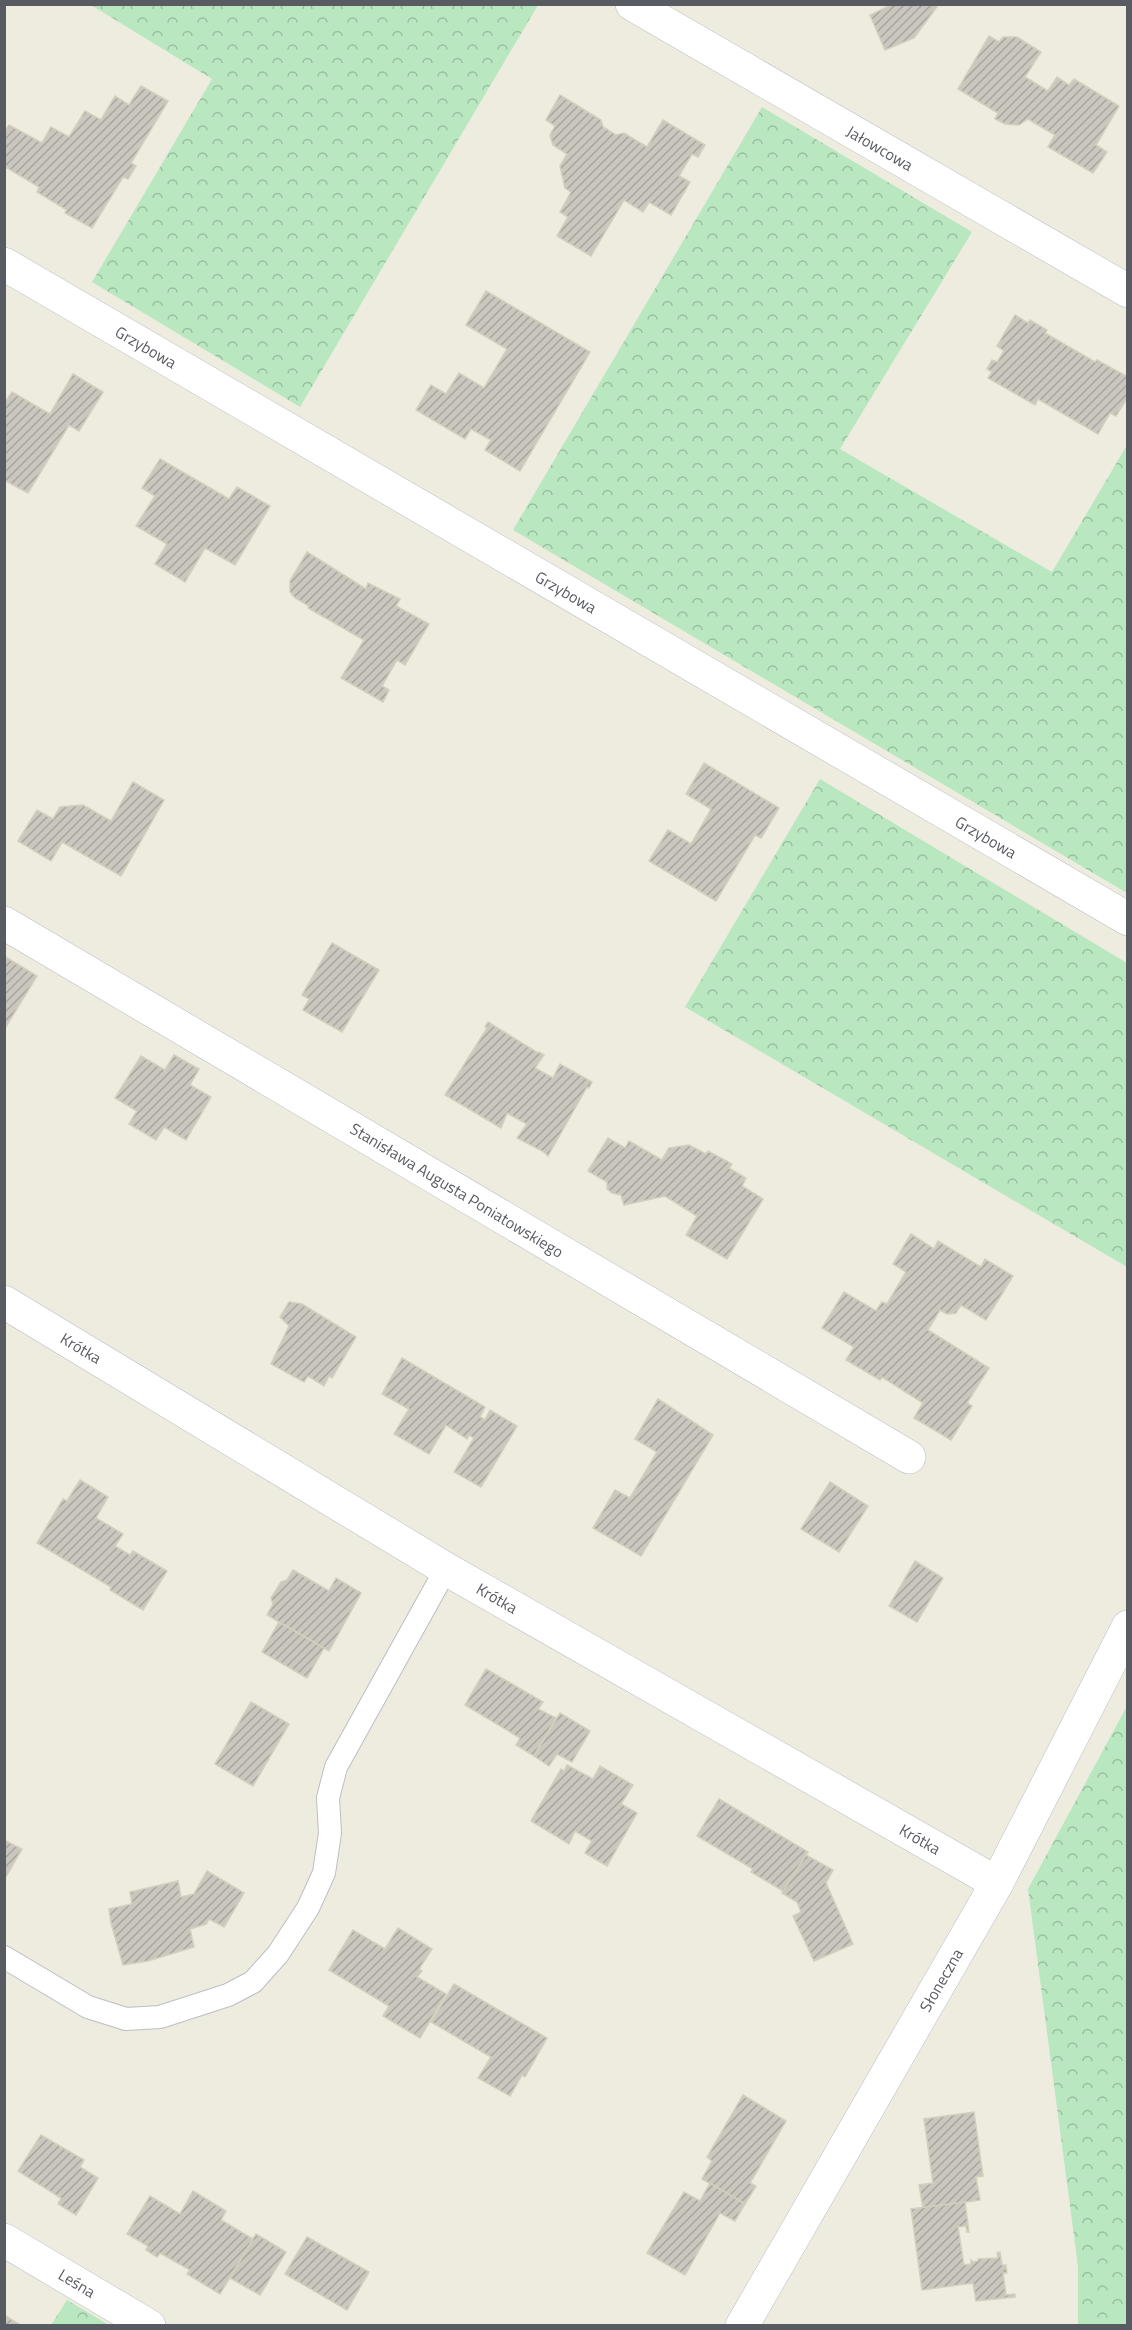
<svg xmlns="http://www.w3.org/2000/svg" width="1132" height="2330" font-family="'Titillium Web',sans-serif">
<defs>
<pattern id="forest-crowns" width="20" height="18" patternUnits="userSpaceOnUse" patternTransform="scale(1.5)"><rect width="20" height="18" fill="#b9e8c0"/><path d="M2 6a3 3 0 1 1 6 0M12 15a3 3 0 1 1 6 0" fill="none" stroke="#99bf9f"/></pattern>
<pattern id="building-hatch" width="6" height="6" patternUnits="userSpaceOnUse" patternTransform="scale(1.5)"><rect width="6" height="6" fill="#cac8be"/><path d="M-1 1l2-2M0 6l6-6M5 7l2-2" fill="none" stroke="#a7a59e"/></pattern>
</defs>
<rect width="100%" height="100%" fill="#edecdf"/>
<g fill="url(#forest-crowns)">
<polygon points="91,5 538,5 300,407 92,282 212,79"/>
<polygon points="762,107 972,232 840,449 1052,572 1127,445 1127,893 513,530"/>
<polygon points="820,779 1127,963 1127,1267 685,1007"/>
<polygon points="1127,1706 1127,2325 1078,2325 1078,2266 1028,1889"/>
<polygon points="67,2300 109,2325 51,2325"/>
</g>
<g fill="url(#building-hatch)" stroke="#d2cfbd" stroke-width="1.5">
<polygon points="893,4 939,4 914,38 885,50 870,15"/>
<polygon points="989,36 999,42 1003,37 1017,37 1041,52 1025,77 1048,91 1057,77 1069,85 1074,79 1119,106 1096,145 1107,152 1093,173 1048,147 1055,135 1028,119 1019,125 1005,124 995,119 998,113 958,89"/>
<polygon points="141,86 168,101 131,163 136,166 128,179 123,177 92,228 65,213 67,210 37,192 39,187 4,166 4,133 9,125 42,143 51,127 69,137 85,111 101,120 115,96 129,105"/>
<polygon points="560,95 601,120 603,127 616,135 624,133 647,147 663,120 705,145 698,157 692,154 679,176 690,182 671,215 649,202 643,212 624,200 591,256 557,236 568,217 560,212 571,192 565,188 560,166 567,154 553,145 550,135 555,126 546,120"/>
<polygon points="486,291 590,352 520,471 485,450 491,440 471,429 465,439 416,410 431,385 446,394 459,373 484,388 507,349 466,325"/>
<polygon points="1015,315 1028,323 1030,320 1047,330 1045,333 1095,362 1097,360 1128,377 1128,397 1116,416 1110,413 1098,434 1038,399 1035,405 988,378 992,372 987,369 992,360 997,362 1004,351 997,346"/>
<polygon points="73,374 103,392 79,431 69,425 28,493 4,480 4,404 12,392 50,414"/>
<polygon points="160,459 229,499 237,487 270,506 235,565 205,548 185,582 155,564 167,544 136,526 155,496 142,488"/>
<polygon points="307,552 366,589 368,583 400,599 396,606 429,624 405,665 397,660 382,686 389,690 383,702 341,678 364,640 308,608 309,606 295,598 290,592 290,581"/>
<polygon points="704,763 779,808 761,838 755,835 716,901 649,861 668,830 691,844 711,809 686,794"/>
<polygon points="133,782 164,800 121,876 62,842 51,861 18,841 37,810 53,819 60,807 83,805 111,821"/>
<polygon points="332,943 379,970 342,1032 303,1010 309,999 302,995"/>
<polygon points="4,956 37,976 4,1030"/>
<polygon points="488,1022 538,1053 539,1052 544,1055 535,1068 553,1078 560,1064 592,1082 589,1088 587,1087 548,1156 544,1152 517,1138 527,1124 507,1113 501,1128 445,1095 487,1028 485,1027"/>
<polygon points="174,1055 199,1069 190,1085 211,1097 186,1140 164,1127 156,1140 129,1124 137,1111 115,1098 141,1056 165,1070"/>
<polygon points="608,1138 625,1148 629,1141 662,1160 669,1148 689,1145 706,1154 708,1151 732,1164 729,1168 746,1178 742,1186 763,1199 727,1259 686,1235 697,1216 665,1196 624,1205 621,1195 612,1193 607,1189 607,1182 588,1171"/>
<polygon points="911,1234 934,1249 938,1241 981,1267 985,1259 1013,1276 986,1320 961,1305 956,1313 947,1314 940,1310 928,1330 989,1368 967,1403 972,1406 951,1440 914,1418 923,1403 882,1377 880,1380 846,1360 854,1347 822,1328 844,1292 876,1311 882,1302 887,1304 906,1272 893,1264"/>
<polygon points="289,1302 302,1304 356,1337 332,1378 329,1376 324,1386 308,1376 304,1382 271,1364 289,1326 280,1317"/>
<polygon points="402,1358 485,1407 480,1417 485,1420 490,1410 517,1426 481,1487 454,1472 474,1438 469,1435 467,1439 446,1425 429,1454 394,1434 409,1409 382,1394"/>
<polygon points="658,1399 713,1435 641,1556 593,1528 615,1490 630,1498 657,1452 635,1439"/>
<polygon points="80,1480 108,1497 96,1518 123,1534 115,1546 130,1555 133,1551 167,1571 143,1610 110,1590 111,1587 37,1543 63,1499 67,1501"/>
<polygon points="830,1482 868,1506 839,1552 801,1529"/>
<polygon points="915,1561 943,1578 917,1622 889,1606"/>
<polygon points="293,1570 329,1591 336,1578 361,1593 329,1651 267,1615 273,1604 271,1598 281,1582 287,1580"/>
<polygon points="279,1622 324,1648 307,1678 262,1652"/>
<polygon points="486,1669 543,1702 538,1709 556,1718 534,1756 516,1745 520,1738 465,1705"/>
<polygon points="251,1702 289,1724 253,1786 215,1764"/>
<polygon points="560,1713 590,1731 572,1762 557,1754 549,1766 534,1756"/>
<polygon points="567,1765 593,1779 600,1766 633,1785 621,1804 637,1813 607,1866 585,1853 592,1841 575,1831 569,1844 531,1821 561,1769 564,1771"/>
<polygon points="719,1799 808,1852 783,1891 751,1872 753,1869 697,1836"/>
<polygon points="4,1840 22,1849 4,1880"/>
<polygon points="806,1855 833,1870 826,1883 853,1944 814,1961 793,1916 801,1912 797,1902 782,1893"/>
<polygon points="207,1871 244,1893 224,1927 209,1919 206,1924 190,1929 194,1947 148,1961 123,1965 111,1923 109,1909 132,1904 130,1892 178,1881 181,1897 194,1894"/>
<polygon points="398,1928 432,1949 419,1969 422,1971 417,1977 446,1994 420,2038 383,2016 389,2006 329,1970 353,1930 385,1949"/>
<polygon points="454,1984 547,2038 525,2077 522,2075 510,2096 478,2078 491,2057 431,2022"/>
<polygon points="743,2095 786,2121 750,2183 756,2186 745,2204 702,2179 712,2161 707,2157"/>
<polygon points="974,2112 983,2176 976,2177 980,2200 923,2208 919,2185 933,2183 924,2119"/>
<polygon points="41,2135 84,2160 80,2167 98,2178 76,2215 58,2204 61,2198 18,2171"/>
<polygon points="710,2183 745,2204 735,2221 720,2213 685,2275 647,2253 684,2192 700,2201"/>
<polygon points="193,2191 226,2211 221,2220 253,2239 220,2294 187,2274 190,2270 160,2253 157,2257 146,2250 148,2246 127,2234 150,2196 180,2214"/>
<polygon points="965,2202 969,2232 967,2232 966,2226 958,2227 964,2265 971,2264 971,2260 973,2262 978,2261 978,2259 998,2258 997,2253 1000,2252 1002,2265 1006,2265 1007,2273 1003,2273 1006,2295 1015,2294 1015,2297 976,2301 973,2283 922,2290 911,2209"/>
<polygon points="256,2234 286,2252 260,2295 230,2278"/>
<polygon points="307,2237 369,2272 347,2310 285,2274"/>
<polygon points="4,2315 22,2326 4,2326"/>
</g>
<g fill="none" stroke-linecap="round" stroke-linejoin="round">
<g stroke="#bdbec5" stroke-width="24">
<polyline id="service" points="4,1957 88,2007 126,2019 160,2017 228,1995 253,1982 278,1954 308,1908 324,1873 330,1833 328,1798 336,1767 446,1569"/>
</g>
<g stroke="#bdbec5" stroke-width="34">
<g id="minor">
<polyline points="632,4 1128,291"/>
<polyline points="4,264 1128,919"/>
<polyline points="4,923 909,1457"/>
<polyline points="4,1302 446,1569 997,1883"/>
<polyline points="4,2240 149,2326"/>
<polyline points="742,2326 997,1883 1128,1627"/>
</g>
</g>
<use href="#service" stroke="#fff" stroke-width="22"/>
<use href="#minor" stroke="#fff" stroke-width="33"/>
</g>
<g text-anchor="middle" stroke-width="4.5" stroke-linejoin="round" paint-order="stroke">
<g font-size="16" fill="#585b62" stroke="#fff">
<text transform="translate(880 148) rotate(30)" y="6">Jałowcowa</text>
<text transform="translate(146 347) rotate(30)" y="6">Grzybowa</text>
<text transform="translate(566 592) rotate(30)" y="6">Grzybowa</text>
<text transform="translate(986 837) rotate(30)" y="6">Grzybowa</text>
<text transform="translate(457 1190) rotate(31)" y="6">Stanisława Augusta Poniatowskiego</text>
<text transform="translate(81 1348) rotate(31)" y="6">Krótka</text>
<text transform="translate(497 1598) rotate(30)" y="6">Krótka</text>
<text transform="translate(920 1839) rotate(30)" y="6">Krótka</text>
<text transform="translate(941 1980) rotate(-60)" y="6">Słoneczna</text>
<text transform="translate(77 2283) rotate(31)" y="6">Leśna</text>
</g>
</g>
<rect width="1132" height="2330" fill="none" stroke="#585b62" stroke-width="12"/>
</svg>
